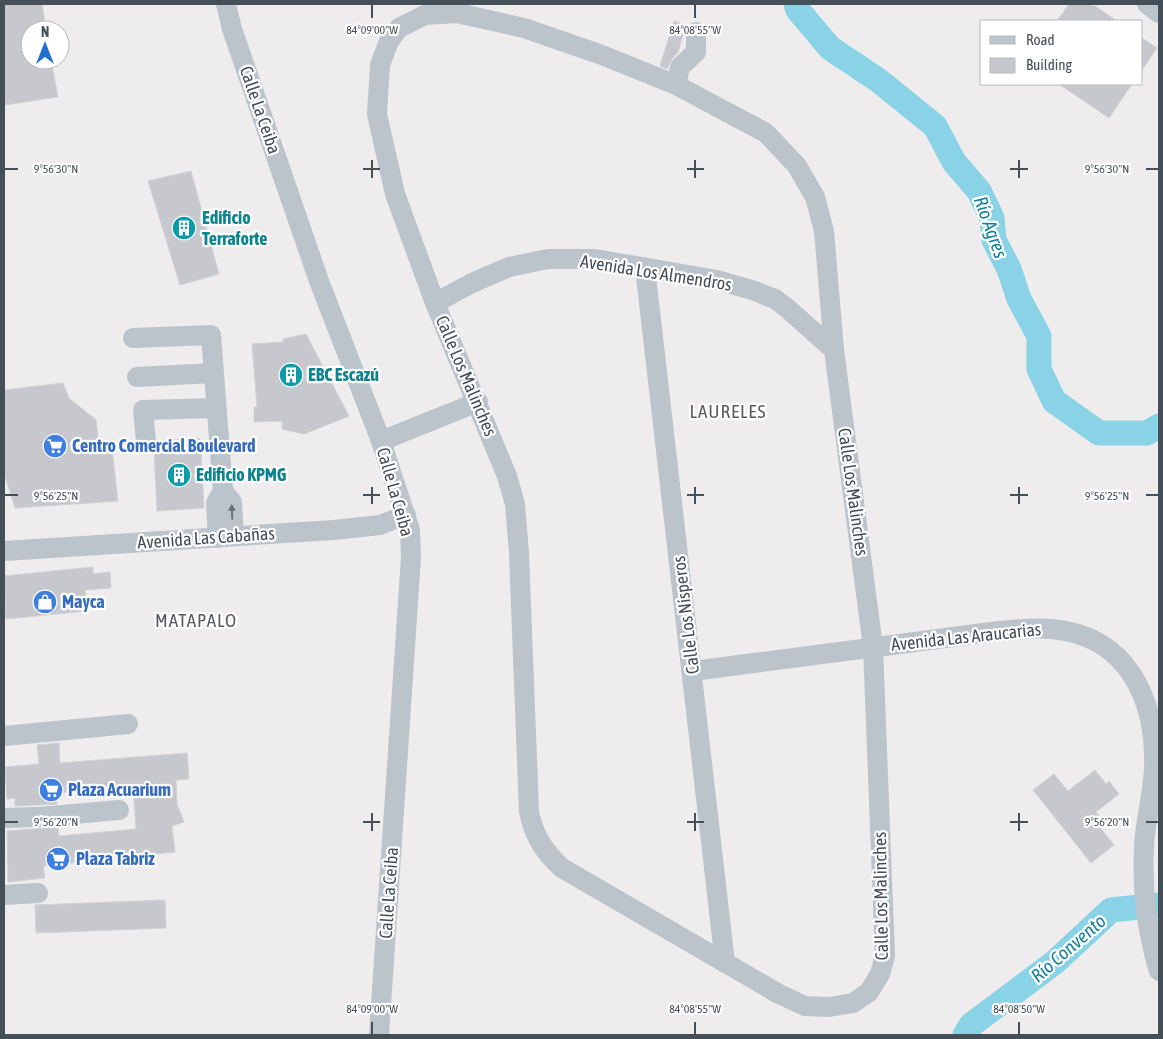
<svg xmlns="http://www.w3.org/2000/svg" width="1163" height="1039" font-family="'Asap Condensed',sans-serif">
<rect width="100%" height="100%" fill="#eeecec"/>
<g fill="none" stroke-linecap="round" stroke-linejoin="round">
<g stroke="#8ad3e6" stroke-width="25">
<polyline points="796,4 798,10 830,48 878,80 935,126 954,162 979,191 992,218 994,240 1009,269 1019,299 1039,336 1039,369 1054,401 1099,433 1147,433 1159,426"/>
<polyline points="965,1035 971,1025 1055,962 1111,910 1159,905"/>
</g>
</g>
<g fill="#c6c8ce" stroke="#d0d2d7">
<polygon points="4,4 42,4 46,30 30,30 30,60 51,60 58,97 5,105"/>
<polygon points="1069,4 1086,4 1095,6 1117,21 1057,21"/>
<polygon points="674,21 686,25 678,52 672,59 667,69 660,66"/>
<polygon points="1142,38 1157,48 1142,70"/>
<polygon points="1059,84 1132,84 1109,118"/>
<polygon points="191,171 219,274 180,285 148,181"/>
<polygon points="306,334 349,416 304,434 282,429 282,421 254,422 254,407 257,407 252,344 283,342 283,339"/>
<polygon points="63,383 69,398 96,420 99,444 112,449 118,501 15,508 4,473 4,390"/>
<polygon points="200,438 204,508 157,511 154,450 158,441"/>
<polygon points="93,567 93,574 110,572 111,588 85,590 87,611 6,619 4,576"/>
<polygon points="59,743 60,763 187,753 189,779 176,780 177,804 184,822 172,826 175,852 43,866 45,878 8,882 7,831 58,827 59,836 136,829 133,787 56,793 57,804 15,806 15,798 7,799 5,767 39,764 37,745"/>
<polygon points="1095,770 1106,784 1109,781 1119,794 1096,812 1100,817 1095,821 1114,845 1091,863 1033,790 1054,774 1068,791"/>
<polygon points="165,900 166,928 36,933 35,905"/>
</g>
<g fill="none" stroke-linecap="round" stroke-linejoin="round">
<g stroke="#bbc3cb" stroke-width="20">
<polyline points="226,4 232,29 319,281 381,441 410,530 411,557 379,1035"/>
<polyline points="1147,4 1159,13"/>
<path d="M 457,13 L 524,28 L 602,55 L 676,85 L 766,133 L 797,166 L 815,197 L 824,231 L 834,350 L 873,647 L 885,956 L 880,974 L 869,992 L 853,1003 L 829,1007 L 805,1006 L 779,994 L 562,868 C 544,852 534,836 529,812 L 519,553 L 515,504 L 507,476 L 435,303 L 395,194 L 377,114 L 380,65 L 389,41 L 399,28 L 425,15 Z"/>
<polyline points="676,85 680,67 696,52 696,32"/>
<polyline points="645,268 725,963"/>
<polyline points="435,303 472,283 509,267 548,259 595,259 717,280 752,290 775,299 787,308 834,350"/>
<polyline points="133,338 211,335 223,491 216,503 218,538"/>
<polyline points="137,377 213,373"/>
<polyline points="146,441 143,410 216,408"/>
<polyline points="381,441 478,402"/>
<polyline points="223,491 232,502 234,536"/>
<polyline points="4,551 334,530 380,525 406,515"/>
<path d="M 693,671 L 991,632 C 1011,630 1032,627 1052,629 C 1128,636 1156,699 1154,768 C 1153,795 1145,821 1144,847 C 1142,889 1147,932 1159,971"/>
<polyline points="4,736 128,724"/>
<polyline points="39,817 119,810"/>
<polyline points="4,818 37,817"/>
<polyline points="4,895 38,893"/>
</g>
</g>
<defs><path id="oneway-solid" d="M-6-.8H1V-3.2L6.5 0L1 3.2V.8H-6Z" transform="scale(1.25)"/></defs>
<use fill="#68727a" href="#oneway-solid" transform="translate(232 512) rotate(-92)"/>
<path fill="none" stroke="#454f58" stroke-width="2" d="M 372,5 L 372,18M 695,5 L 695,18M 372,160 L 372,178M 695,160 L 695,178M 1019,160 L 1019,178M 5,169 L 18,169M 363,169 L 380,169M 687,169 L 704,169M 1010,169 L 1028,169M 1146,169 L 1158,169M 372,487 L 372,504M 695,487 L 695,504M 1019,487 L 1019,504M 5,495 L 18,495M 363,495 L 380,495M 687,495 L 704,495M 1010,495 L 1028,495M 1146,495 L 1158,495M 372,813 L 372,831M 695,813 L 695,831M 1019,813 L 1019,831M 5,822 L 18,822M 363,822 L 380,822M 687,822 L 704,822M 1010,822 L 1028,822M 1146,822 L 1158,822M 372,1022 L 372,1034M 695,1022 L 695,1034M 1019,1022 L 1019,1034"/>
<defs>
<g id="building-disc" transform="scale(1.25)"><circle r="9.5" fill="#0f9aa8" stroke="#fff"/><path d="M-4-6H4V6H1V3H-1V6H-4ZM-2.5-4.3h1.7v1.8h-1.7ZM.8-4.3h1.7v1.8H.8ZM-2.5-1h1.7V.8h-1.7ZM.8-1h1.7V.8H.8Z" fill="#fff"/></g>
<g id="supermarket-disc" transform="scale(1.25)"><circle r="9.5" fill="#3f7fe0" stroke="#fff"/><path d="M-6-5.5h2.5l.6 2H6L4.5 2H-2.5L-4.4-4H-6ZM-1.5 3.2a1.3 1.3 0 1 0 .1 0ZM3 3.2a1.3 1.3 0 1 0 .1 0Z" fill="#fff"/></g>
<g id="shop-disc" transform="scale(1.25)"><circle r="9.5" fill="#3f7fe0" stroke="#fff"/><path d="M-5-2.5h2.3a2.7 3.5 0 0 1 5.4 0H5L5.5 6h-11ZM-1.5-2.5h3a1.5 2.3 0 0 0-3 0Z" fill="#fff"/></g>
</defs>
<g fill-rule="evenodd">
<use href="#building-disc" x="184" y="228"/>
<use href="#building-disc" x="291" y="375"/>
<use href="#supermarket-disc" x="55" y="446"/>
<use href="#building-disc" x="179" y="475"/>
<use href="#shop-disc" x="45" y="602"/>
<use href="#supermarket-disc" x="51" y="790"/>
<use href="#supermarket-disc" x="58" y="859"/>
</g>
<g text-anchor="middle" stroke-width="4.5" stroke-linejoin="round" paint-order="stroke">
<g font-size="18" fill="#454f58" stroke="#fff">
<text transform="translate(260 110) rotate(71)" y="6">Calle La Ceiba</text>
<text transform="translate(656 273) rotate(9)" y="6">Avenida Los Almendros</text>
<text transform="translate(466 376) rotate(67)" y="6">Calle Los Malinches</text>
<text transform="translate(395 492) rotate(74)" y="6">Calle La Ceiba</text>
<text transform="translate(853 492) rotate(82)" y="6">Calle Los Malinches</text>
<text transform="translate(206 538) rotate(-4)" y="6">Avenida Las Cabañas</text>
<text transform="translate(686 615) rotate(-97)" y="6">Calle Los Nísperos</text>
<text transform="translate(966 637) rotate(-6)" y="6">Avenida Las Araucarias</text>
<text transform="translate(389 893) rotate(-86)" y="6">Calle La Ceiba</text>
<text transform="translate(881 896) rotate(-91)" y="6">Calle Los Malinches</text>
</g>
<g font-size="18" font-weight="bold" fill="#0d838f" stroke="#fff" text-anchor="start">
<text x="202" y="224">Edificio<tspan x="202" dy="21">Terraforte</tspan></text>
<text x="308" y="381">EBC Escazú</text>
<text x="196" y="481">Edificio KPMG</text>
</g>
<g font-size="18" font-weight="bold" fill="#366cbe" stroke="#fff" text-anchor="start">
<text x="72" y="452">Centro Comercial Boulevard</text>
<text x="62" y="608">Mayca</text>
<text x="68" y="796">Plaza Acuarium</text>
<text x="76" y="865">Plaza Tabriz</text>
</g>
<g font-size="19" font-style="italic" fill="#14809c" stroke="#fff">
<text transform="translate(991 227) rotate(70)" y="7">Río Agres</text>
<text transform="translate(1068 948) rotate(-41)" y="7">Río Convento</text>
</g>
<g font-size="19" letter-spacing="1" fill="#595c60" stroke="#fff">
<text x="728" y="418">LAURELES</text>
<text x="196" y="627">MATAPALO</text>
</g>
</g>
<g font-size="12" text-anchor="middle" fill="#454f58" stroke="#fff" stroke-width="4.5" stroke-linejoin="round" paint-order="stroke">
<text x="372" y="34">84°09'00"W</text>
<text x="695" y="34">84°08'55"W</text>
<text x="56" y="173">9°56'30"N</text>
<text x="1107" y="173">9°56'30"N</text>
<text x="56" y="500">9°56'25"N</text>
<text x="1107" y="500">9°56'25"N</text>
<text x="56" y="826">9°56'20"N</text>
<text x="1107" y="826">9°56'20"N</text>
<text x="372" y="1013">84°09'00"W</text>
<text x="695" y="1013">84°08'55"W</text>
<text x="1019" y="1013">84°08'50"W</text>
</g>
<rect width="1163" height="1039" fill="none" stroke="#454f58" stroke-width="10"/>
<rect x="980" y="20" width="162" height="65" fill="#ffffff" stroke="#b5b9bc"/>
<rect x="990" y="36" width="25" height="8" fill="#bbc3cb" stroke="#b5b9bc"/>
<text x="1026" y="45" font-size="15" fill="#454f58">Road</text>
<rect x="990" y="58" width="25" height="15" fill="#c6c8ce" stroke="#b5b9bc"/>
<text x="1026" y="70" font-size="15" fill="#454f58">Building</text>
<g transform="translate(45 45)"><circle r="24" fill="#ffffff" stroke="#b5b9bc"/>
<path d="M0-4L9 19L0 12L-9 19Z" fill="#2370d1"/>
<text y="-8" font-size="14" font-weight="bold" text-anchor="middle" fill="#454f58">N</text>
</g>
</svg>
